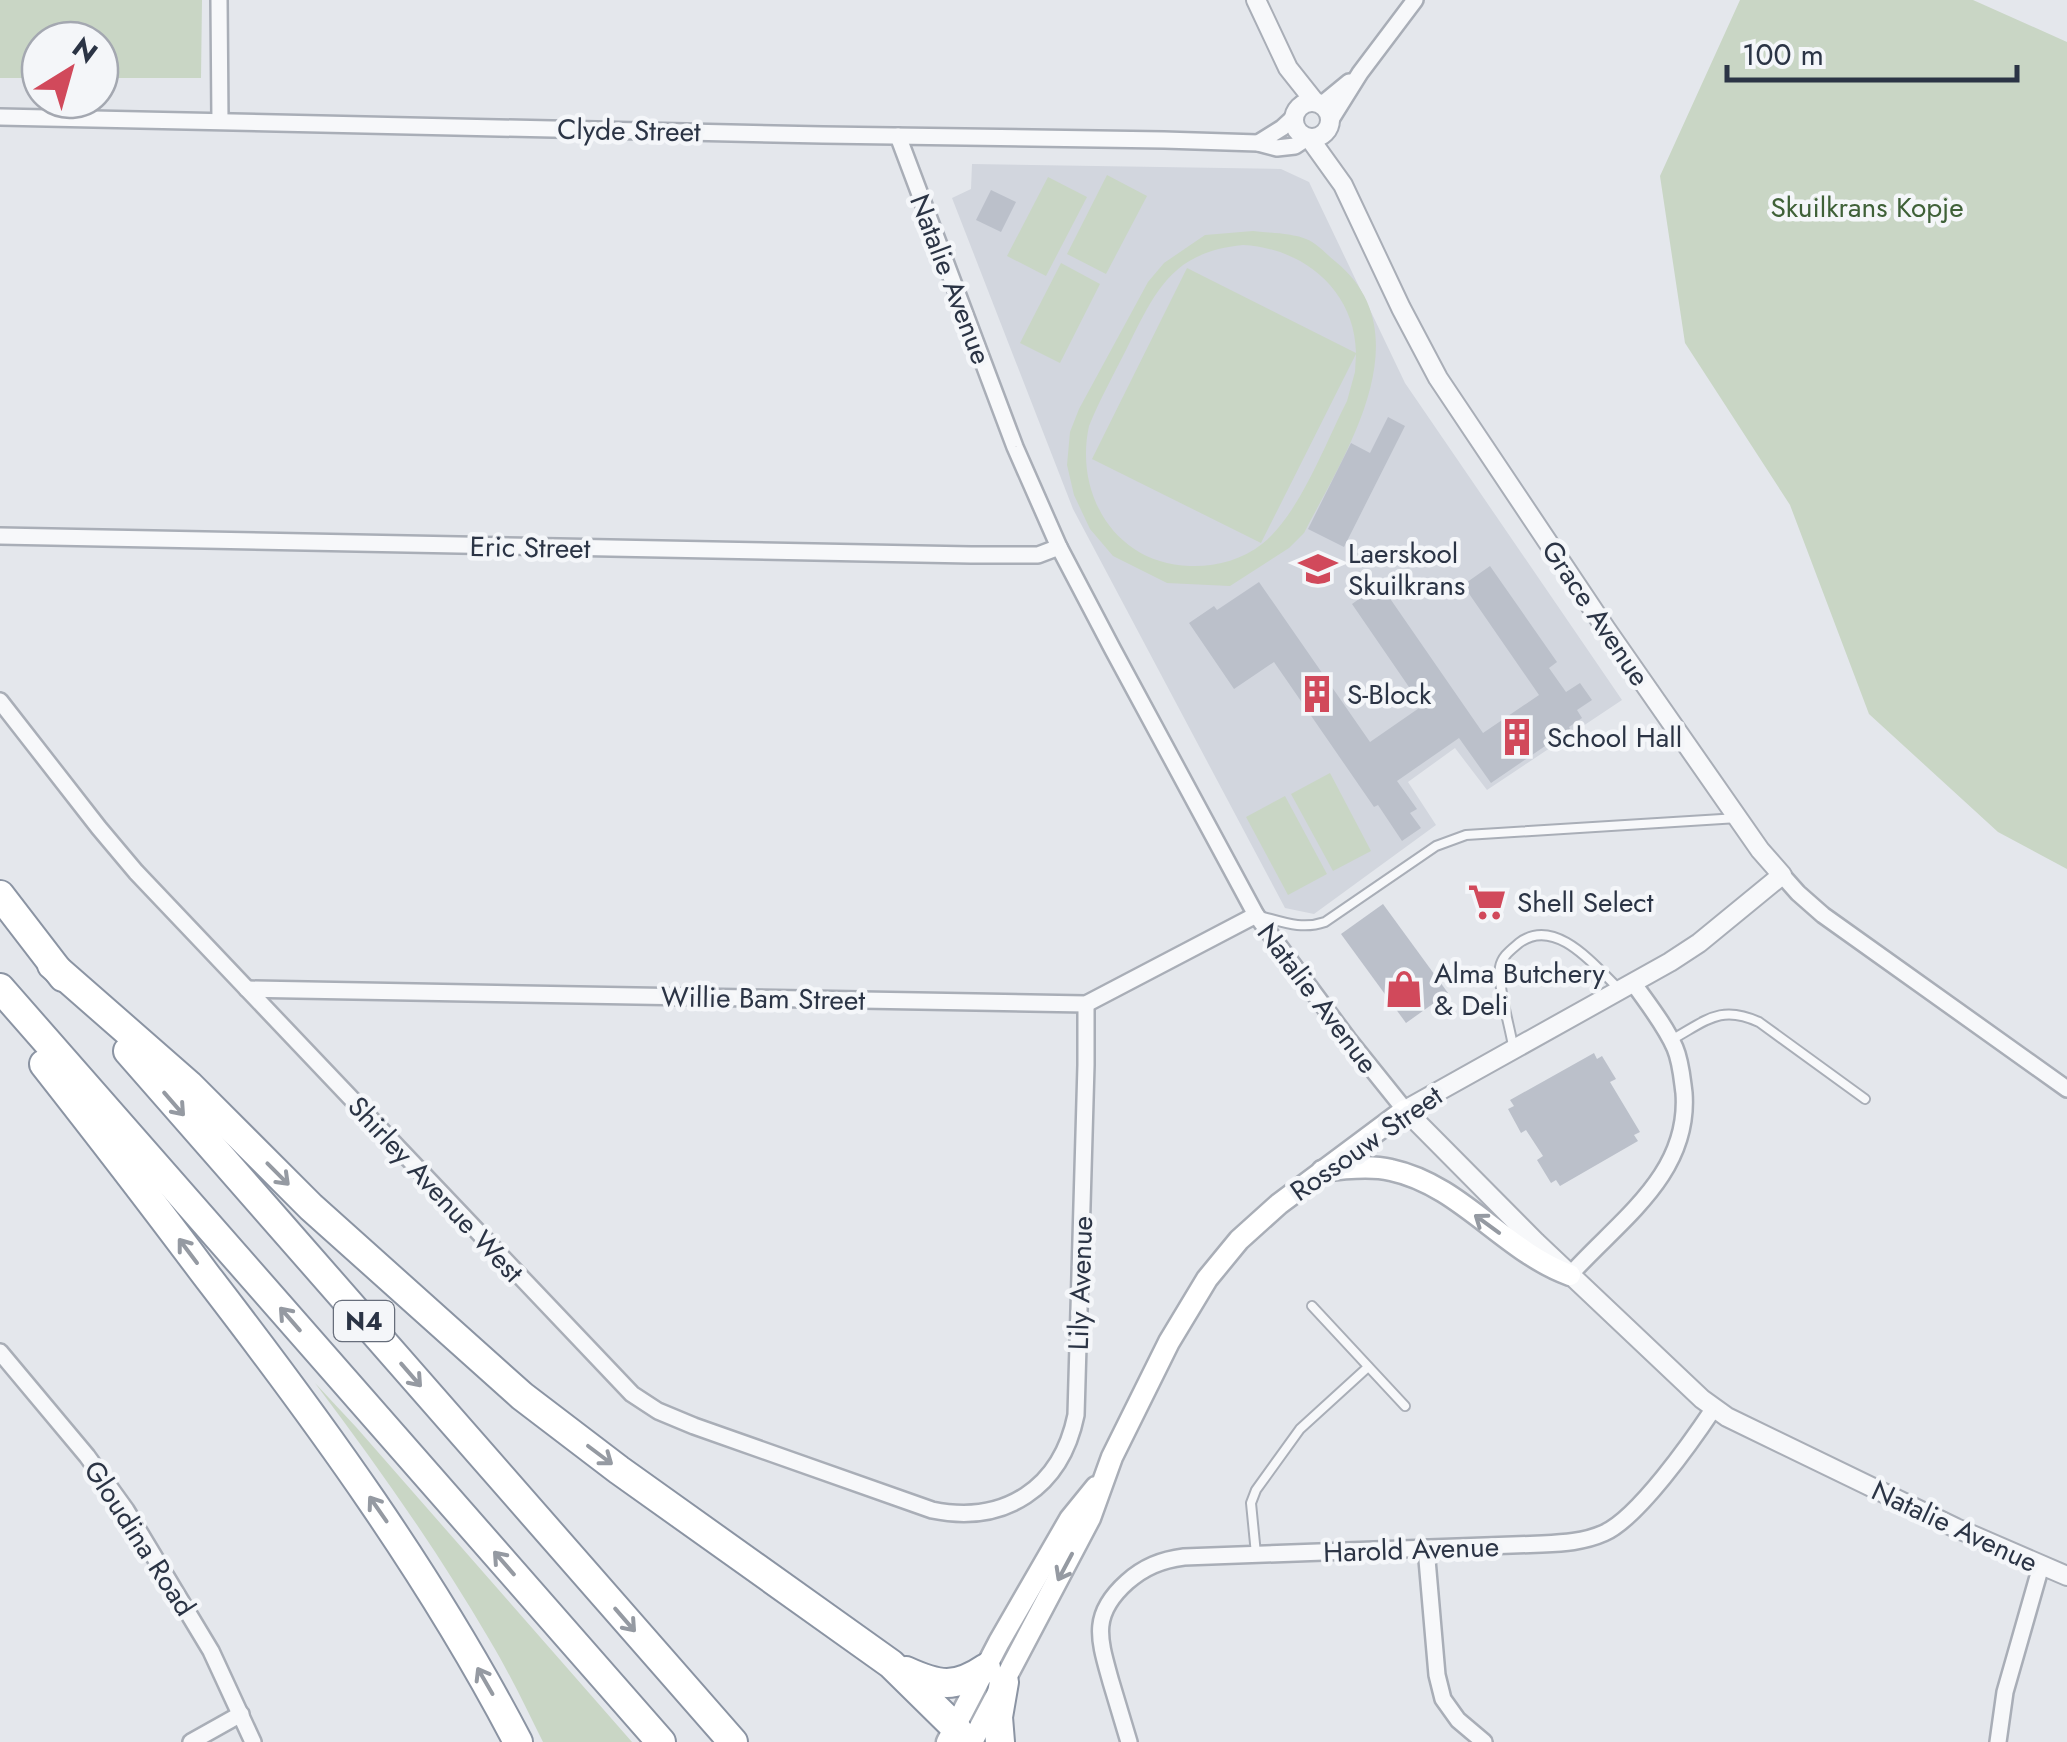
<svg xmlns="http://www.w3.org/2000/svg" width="2067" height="1742" font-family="Jost,sans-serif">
<rect width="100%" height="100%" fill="#e4e7ec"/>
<polygon fill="#d2d6de" points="972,164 1281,169 1309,182 1405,383 1622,700 1487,790 1455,748 1408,782 1436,825 1314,914 1285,908 1073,509 952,198 971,189"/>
<g fill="#c9d6c5" fill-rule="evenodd">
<polygon points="0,0 202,0 201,78 100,78 100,40 40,40 40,78 0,78"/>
<polygon points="1740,0 1973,0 2067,42 2067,869 1998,832 1869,714 1790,505 1685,343 1660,176"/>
<polygon points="1107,175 1147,196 1106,274 1067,254"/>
<polygon points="1048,177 1087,197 1046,276 1007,256"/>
<path d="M 1253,231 C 1270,233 1291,233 1306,239 C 1317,243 1327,255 1336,262 C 1425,335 1343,457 1304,533 L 1289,548 L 1230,586 L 1167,583 L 1113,556 L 1090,529 L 1074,495 L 1067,465 L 1070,432 L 1079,409 L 1148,282 L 1164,263 L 1205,235 ZM 1243,245 C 1303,248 1355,290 1356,353 L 1187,268 L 1092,459 L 1261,543 L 1356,354 L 1355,372 L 1347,401 C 1325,444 1299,515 1262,544 C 1242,560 1215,567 1190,566 C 1116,564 1074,495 1089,426 C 1100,399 1114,374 1127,348 C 1156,290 1172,252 1243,245 Z"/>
<polygon points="1061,263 1100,284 1060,363 1020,343"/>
<polygon points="1330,773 1371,851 1333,871 1291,794"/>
<polygon points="1285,796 1327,874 1288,895 1246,817"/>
<path d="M 315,1383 L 356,1427 L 632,1742 L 543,1742 C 526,1708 509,1672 489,1639 C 437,1550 377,1465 315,1383 Z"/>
</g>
<g fill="#bbc0ca">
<polygon points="991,190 1016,202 1001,232 976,220"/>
<polygon points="1388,417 1405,426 1344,547 1308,529 1351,443 1370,453"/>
<polygon points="1490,566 1557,662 1549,668 1566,692 1580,683 1592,700 1577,710 1582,718 1569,727 1570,729 1491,783 1459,738 1397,781 1417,809 1410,813 1421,828 1402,841 1378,805 1374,807 1274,662 1234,689 1189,623 1214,606 1217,610 1259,582 1370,742 1422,706 1352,604 1380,584 1483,733 1539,695 1463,585"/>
<polygon points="1383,904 1448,993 1406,1023 1341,934"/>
<polygon points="1594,1053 1597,1059 1602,1056 1616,1079 1610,1082 1640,1132 1634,1135 1638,1141 1560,1186 1556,1180 1551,1183 1537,1160 1543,1156 1526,1130 1521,1133 1508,1109 1514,1106 1510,1100"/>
</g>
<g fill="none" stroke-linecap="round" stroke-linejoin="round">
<g stroke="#a9aeb7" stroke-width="12">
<g id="service">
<path d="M 1260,916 C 1283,922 1302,930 1325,922 L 1436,846 L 1466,835 L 1738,818"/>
<path d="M 1671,1040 C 1706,1021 1720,1004 1759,1022 L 1865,1099"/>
<path d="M 1513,1046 C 1510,1027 1497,984 1500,967 C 1502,956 1511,950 1519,943 C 1555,916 1594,965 1618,988"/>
<polyline points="1312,1306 1405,1406"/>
<polyline points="1256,1554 1251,1503 1256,1490 1300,1429 1368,1367"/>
</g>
</g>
<g stroke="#a9aeb7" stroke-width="20">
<g id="minor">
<polyline points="219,0 220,121"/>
<polyline points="1321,105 1349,82"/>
<polyline points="0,117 823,135 1164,140 1258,143 1277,148 1295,146 1307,138"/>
<polyline points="1330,121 1360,73 1415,0"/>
<polyline points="898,136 1015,447 1059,547 1112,648 1256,915 1348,1039 1405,1110"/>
<polyline points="1258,143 1282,128 1294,117"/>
<polyline points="0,536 971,555 1038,555 1059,547"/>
<path d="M 0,701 L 99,828 L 136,872 L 632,1394 L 658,1411 L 694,1426 L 932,1510 C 1005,1525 1061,1488 1076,1415 L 1086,1065 L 1086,1004"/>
<polyline points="1782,875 1798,893 1823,915 2067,1089"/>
<polyline points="247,989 1086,1004 1256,915"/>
<path d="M 1570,1275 C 1619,1220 1690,1175 1684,1093 C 1682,1078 1681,1062 1675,1048 C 1665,1025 1648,1004 1634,984"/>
<polyline points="0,1352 87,1456 126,1510 211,1651 253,1742"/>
<polyline points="1426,1548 1437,1675 1443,1699 1458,1720 1484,1742"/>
<polyline points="191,1742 241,1714"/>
<path d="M 1129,1742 C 1123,1722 1117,1702 1111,1682 C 1099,1639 1090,1615 1127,1582 C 1144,1567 1161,1560 1184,1557 L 1542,1544 C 1563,1543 1584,1542 1604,1533 C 1638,1518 1692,1441 1714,1408"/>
<polyline points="1998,1742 2005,1692 2041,1566"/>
</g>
</g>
<g stroke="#a9aeb7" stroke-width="22">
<g id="tertiary">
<polyline points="1256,0 1288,68 1315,102"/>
<circle cx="1312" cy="120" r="18"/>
<polyline points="1310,139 1343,185 1401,308 1438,378 1606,629 1760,850 1782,875 1699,943 1670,962 1405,1110 1536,1242 1702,1399 1727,1417 1956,1528 2067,1576"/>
</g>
</g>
<g stroke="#a9aeb7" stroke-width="25">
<g id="secondary">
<path d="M 1322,1171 C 1344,1168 1370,1165 1391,1170 C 1461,1185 1504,1251 1570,1275"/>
<polyline points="947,1742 999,1642 1070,1519 1096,1487"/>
<polyline points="972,1742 1090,1518 1112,1457 1169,1342 1207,1279 1239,1240 1279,1204 1405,1110"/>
</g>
</g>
<g stroke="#8b94a3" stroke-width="32">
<g id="motorway">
<polyline points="0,895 63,977"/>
<polyline points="52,965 189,1085 311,1207 522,1396 619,1470 891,1664 955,1727 966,1742"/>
<polyline points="0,988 661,1742"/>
<polyline points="128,1051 733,1742"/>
<path d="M 44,1064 C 99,1134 153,1204 206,1275 C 320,1423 431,1575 518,1742"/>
<path d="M 906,1671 C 939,1686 955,1689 986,1668"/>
<polyline points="1000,1742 998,1717 1004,1682"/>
</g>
</g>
<use href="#service" stroke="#f7f8fa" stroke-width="8"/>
<use href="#minor" stroke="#f7f8fa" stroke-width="15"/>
<use href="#tertiary" stroke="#f7f8fa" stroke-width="18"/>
<use href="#secondary" stroke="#fff" stroke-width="20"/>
<use href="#motorway" stroke="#fff" stroke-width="28"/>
</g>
<defs><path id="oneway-shaft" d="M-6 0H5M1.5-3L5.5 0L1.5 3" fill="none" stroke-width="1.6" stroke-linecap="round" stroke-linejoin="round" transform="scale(2.5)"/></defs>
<g stroke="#959aa2">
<use href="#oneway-shaft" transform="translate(174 1104) rotate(49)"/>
<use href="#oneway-shaft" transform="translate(278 1174) rotate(45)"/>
<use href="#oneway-shaft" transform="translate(1487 1224) rotate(-144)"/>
<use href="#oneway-shaft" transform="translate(188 1251) rotate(-127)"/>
<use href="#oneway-shaft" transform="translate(290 1319) rotate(-131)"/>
<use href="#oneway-shaft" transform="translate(411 1375) rotate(49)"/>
<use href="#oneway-shaft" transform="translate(600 1455) rotate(37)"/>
<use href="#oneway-shaft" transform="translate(378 1509) rotate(-125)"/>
<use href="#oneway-shaft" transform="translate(504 1563) rotate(-131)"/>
<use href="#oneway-shaft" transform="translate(1065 1567) rotate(118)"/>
<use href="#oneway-shaft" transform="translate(625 1620) rotate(49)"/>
<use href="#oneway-shaft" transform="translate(485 1681) rotate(-120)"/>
</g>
<defs>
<g id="school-bare" transform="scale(3)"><path d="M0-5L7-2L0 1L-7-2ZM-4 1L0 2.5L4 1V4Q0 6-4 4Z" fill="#d1495b" stroke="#f4f6f9" stroke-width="2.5" paint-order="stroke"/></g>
<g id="building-bare" transform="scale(3)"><path d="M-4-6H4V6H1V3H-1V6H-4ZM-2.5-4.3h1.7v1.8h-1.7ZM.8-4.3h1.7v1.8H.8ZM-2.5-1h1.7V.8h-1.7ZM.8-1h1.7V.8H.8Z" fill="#d1495b" stroke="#f4f6f9" stroke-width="2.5" paint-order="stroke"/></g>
<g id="supermarket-bare" transform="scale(3)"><path d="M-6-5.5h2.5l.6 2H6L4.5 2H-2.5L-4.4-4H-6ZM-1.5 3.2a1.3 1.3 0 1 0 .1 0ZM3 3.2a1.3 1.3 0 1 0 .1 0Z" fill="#d1495b" stroke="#f4f6f9" stroke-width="2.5" paint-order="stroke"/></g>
<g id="shop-bare" transform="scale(3)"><path d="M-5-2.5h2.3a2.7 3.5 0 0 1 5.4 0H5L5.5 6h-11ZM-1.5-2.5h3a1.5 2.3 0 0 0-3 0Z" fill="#d1495b" stroke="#f4f6f9" stroke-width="2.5" paint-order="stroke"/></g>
</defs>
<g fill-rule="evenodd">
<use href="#school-bare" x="1318" y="569"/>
<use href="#building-bare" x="1317" y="694"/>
<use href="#building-bare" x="1517" y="737"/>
<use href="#supermarket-bare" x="1487" y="902"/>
<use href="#shop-bare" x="1404" y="989"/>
</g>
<g text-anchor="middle" stroke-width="9" stroke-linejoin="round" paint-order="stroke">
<rect fill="#f4f6f9" stroke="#676e7b" stroke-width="2.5" x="334" y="1301" width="60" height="40" rx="8"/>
<g font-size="25" font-weight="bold" fill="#2b3445">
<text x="364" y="1330">N4</text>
</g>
<g font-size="28" fill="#2b3445" stroke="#f4f6f9">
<text transform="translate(629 130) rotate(1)" y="10">Clyde Street</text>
<text transform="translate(951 279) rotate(69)" y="10">Natalie Avenue</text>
<text transform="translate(530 547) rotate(1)" y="10">Eric Street</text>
<text transform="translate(1596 613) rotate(56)" y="10">Grace Avenue</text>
<text transform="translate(763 998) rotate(1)" y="10">Willie Bam Street</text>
<text transform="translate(1318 998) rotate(53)" y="10">Natalie Avenue</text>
<text transform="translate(1366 1143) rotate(-35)" y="10">Rossouw Street</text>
<text transform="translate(436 1189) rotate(47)" y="10">Shirley Avenue West</text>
<text transform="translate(1080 1283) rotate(-88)" y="10">Lily Avenue</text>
<text transform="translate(1955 1526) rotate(25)" y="10">Natalie Avenue</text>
<text transform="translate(140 1538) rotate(57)" y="10">Gloudina Road</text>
<text transform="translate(1411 1549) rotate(-2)" y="10">Harold Avenue</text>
</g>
<g font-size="28" fill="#3f6138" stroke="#f4f6f9">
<text x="1867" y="217">Skuilkrans Kopje</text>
</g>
<g font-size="28" fill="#2b3445" stroke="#f4f6f9" text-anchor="start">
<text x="1348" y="563">Laerskool<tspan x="1348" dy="32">Skuilkrans</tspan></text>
<text x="1347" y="704">S-Block</text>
<text x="1547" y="747">School Hall</text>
<text x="1517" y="912">Shell Select</text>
<text x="1434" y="983">Alma Butchery<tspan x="1434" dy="32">&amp; Deli</tspan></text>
</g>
</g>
<g transform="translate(70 70) rotate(37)"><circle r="48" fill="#f4f6f9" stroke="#a4a8b1" stroke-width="2.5"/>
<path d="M0-8L18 38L0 25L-18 38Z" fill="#d1495b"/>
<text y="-15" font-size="28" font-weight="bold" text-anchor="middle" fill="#2b3445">N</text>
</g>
<path d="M1727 65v15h290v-15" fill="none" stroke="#2b3445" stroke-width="5"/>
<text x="1742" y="65" font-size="30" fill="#2b3445" stroke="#f4f6f9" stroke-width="8" paint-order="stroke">100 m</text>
</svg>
